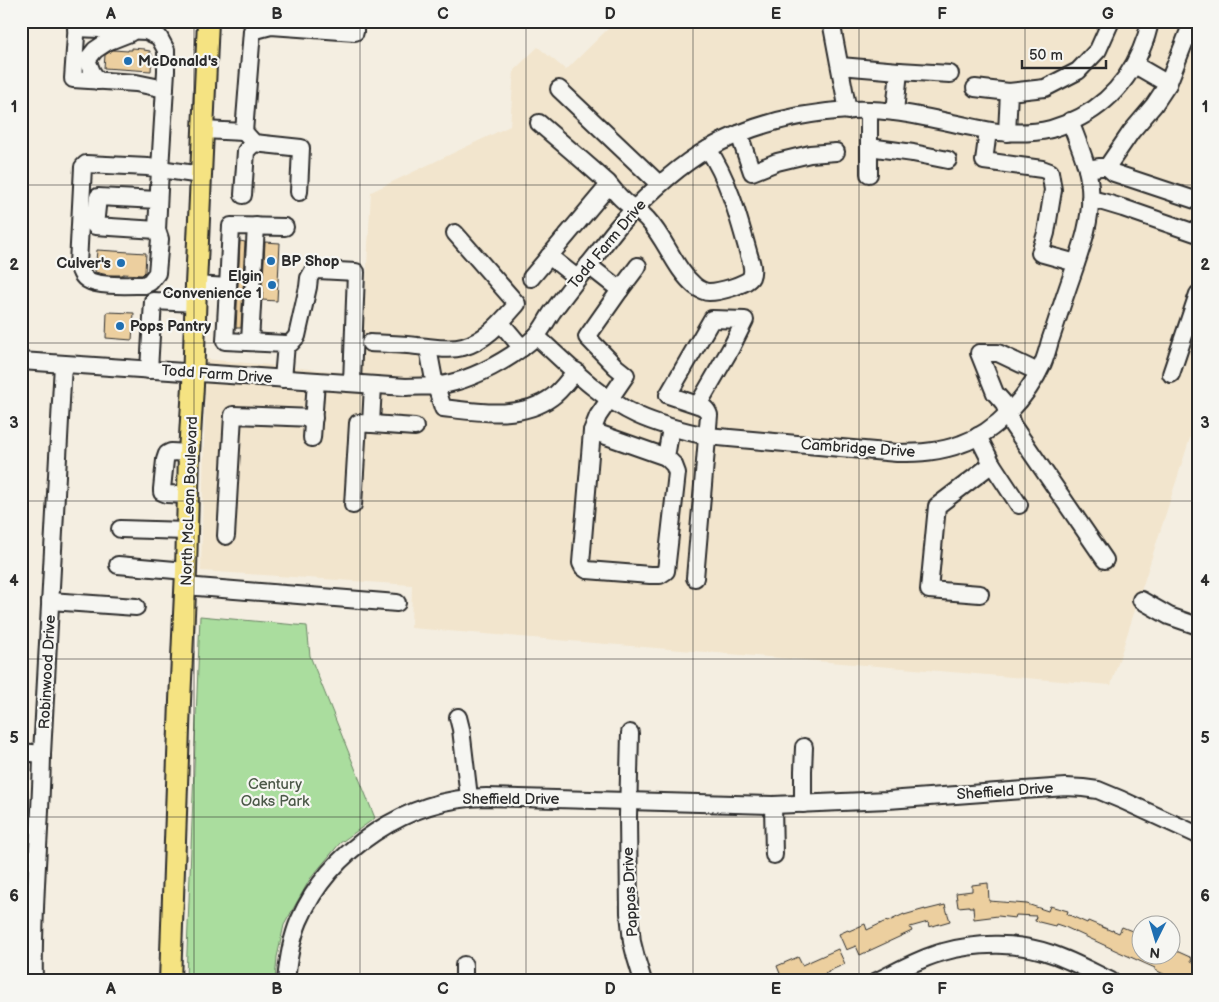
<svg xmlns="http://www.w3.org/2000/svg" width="1219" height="1002" font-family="'Balsamiq Sans',sans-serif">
<rect width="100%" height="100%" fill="#f4eee1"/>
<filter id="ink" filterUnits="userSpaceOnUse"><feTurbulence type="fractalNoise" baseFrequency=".02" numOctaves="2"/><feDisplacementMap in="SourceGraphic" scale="10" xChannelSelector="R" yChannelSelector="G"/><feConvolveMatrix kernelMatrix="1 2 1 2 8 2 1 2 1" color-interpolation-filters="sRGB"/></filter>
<g filter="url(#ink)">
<polygon fill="#f2e5cd" points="616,21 1198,21 1198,413 1111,685 411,628 412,585 201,571 206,359 361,374 371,192 510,126 514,70 538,47 566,70"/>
<polygon fill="#aadd9e" stroke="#6a8464" points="200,616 307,626 310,656 375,818 340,843 310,879 284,925 277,957 275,981 246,981 186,978"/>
<g fill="#eccf9f" stroke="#2b2b2b">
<polygon points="132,48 144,49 144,50 150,51 150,54 152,54 151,71 104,68 105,55 113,50 128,51 128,50 132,50"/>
<polygon points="240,241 245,242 243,277 244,283 243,287 241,328 236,328"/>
<polygon points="265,242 280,243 277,301 262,300 263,289 262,283 263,279"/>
<polygon points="97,250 146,253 145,272 142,275 123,274 123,275 108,275 95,272"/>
<polygon points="107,312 134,313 132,340 106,338"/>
<polygon points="988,883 989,901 1027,904 1048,911 1050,906 1068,911 1067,914 1087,923 1088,921 1112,931 1112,930 1119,933 1122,927 1142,935 1142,954 1172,954 1172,949 1192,958 1191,961 1198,964 1198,981 1179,981 1155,970 1155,968 1117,951 1065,927 1056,924 1055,926 1035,921 1036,916 1016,915 1015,918 998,916 974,919 973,907 969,907 969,906 958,907 956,893 972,891 972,885"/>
<polygon points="945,905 950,921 929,927 928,922 910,927 912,931 860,955 856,946 846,950 839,934 848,930 849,931 865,924 867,930 886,921 887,922 904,914 904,915 925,909 925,910"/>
<polygon points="838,949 845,964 829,971 829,972 808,981 794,981 792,977 783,981 777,966 798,957 802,965"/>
</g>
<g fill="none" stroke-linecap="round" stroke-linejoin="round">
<g stroke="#2b2b2b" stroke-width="20">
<g id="minor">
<polyline points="77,21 73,79 136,83 165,89"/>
<polyline points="831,21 848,111"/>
<polyline points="76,28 146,31 159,37 166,50 166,71 160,169 201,175"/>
<polyline points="840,66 899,71 895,112"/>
<polyline points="899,71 950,74"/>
<polyline points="98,81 92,72 87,60 95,50 107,42 130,33"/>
<polyline points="1168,84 1190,28 1198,34"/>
<polyline points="975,88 1009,92"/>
<polyline points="559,89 659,184"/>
<polyline points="869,110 869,174"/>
<path d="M 539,123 C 562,143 586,163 608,183 C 613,189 617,195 623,200 C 630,207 640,211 647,219 C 666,239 674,268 695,286 C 699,289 705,292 709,292 C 718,292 747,285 751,277 C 754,270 751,261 749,255 C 739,219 729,180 708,149"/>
<polyline points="203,130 244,132 252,31 271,26 355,32 355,21"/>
<polyline points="988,131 984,161 1042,169 1050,172 1053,190 1046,233 1040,253 1076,263"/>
<polyline points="244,132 254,143 301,148 299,192"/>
<polyline points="1007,133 1009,92 1045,88 1078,71 1098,50 1111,21"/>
<polyline points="739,134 752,172 777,162 810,154 836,152"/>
<polyline points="869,147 913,153 948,160"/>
<polyline points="1107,167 1114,173 1198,201"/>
<polyline points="1087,169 1100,167 1107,167 1131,132 1154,105 1168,84 1135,65"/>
<polyline points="243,195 246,151 254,143"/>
<polyline points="1090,199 1103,202 1123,208 1198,234"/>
<path d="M 157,230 L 160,239 L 157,273 L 150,282 L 144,285 C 130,285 99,287 88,280 C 82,277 80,271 78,264 L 83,167 L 86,164 L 148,167 L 160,169 L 157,230 L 95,226 L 98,197 L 158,200"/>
<polyline points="549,256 577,278"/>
<polyline points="588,265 620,290"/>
<polyline points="638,266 620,290 587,337 616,367 626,375 598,416 592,431 581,563 583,567 587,570 650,575 660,575 666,571 677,473 674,465 666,457 671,428"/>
<polyline points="253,278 256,226"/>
<polyline points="531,278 609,185"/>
<polyline points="196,285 228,287 231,226 285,227"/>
<polyline points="228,287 225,341 286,344 283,379"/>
<polyline points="501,323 522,348"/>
<path d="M 536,336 C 567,364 598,397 637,415 C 659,425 683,431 707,436 L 897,453 C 919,453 940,452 961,444 C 997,432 1028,396 1043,363 C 1046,356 1048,348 1050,341 C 1056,324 1061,307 1067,290 C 1078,257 1093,223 1090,187 C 1088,164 1078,143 1070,121"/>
<polyline points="250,342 253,288"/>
<path d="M 370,343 C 386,344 401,344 417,346 C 432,347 448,351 463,347 C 486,341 502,321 517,304 L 455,233"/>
<polyline points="286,344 291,343 297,336 308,287 309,278 313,271 318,270 356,272 352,383"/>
<path d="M 428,348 L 434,380 L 443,408 C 478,412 521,420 552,397 C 561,391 568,380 576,371"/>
<path d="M 21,361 L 406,387 C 416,386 427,387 436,386 C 464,382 489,370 512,355 C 520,349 530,343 536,336 C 543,329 547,319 553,311 C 567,292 582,273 597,254 C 605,243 613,232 622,222 C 648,194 676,167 708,149 C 751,124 801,113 849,110 C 900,107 948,124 998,132 C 1014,133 1036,133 1051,129 C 1093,117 1124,90 1141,50 C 1145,41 1148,32 1150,21"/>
<polyline points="149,370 153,301 196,303"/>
<polyline points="1038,372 998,353 979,353 995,393 1003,402 1013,426 1105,560"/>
<polyline points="1171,374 1198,294"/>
<polyline points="371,424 373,385"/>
<polyline points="592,431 666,457"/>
<polyline points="978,436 992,464 1019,505"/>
<polyline points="312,438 316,381"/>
<polyline points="188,495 167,494 162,492 162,489 165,460 167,454 171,452 189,453"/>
<polyline points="353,505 358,423 415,427"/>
<polyline points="120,529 187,531"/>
<polyline points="226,536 233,415 314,418"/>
<polyline points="118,565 186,571"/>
<path d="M 695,578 L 709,415 C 707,409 704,407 698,405 L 668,395 L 712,319 L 745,320 L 731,348 L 698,405"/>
<polyline points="185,586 397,603"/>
<polyline points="980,594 929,590 937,506 992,464"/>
<polyline points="1141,600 1169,616 1198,626"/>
<polyline points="50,601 136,607"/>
<polyline points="458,717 461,729 469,797"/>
<polyline points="630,733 628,816 629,913 632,942 636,958 643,981"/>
<polyline points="21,752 42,754"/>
<polyline points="803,804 803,771 804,747"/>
<polyline points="773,805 774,855"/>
<path d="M 34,981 C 32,905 41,829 42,754 L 63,364"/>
<path d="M 286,981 C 288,961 291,940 299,921 C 330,849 408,798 486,797 L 773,805 L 888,800 L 1066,787 L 1083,788 L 1098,790 L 1122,800 L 1198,835"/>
<polyline points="464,981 464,965"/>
<path d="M 877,981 C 898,971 920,958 943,952 C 978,942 1018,942 1052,954 C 1073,961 1092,972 1111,981"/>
</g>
</g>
<g stroke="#2b2b2b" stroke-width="24">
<polyline id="major" points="170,981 180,701 186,571 189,453 193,386 196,285 208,21"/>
</g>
<use href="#minor" stroke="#f6f6f2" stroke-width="16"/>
<use href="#major" stroke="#f5e382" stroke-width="20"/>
</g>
</g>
<path fill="none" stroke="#2b2b2b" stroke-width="1" stroke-opacity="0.55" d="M 194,21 L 194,981M 360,21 L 360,981M 526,21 L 526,981M 693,21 L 693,981M 859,21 L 859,981M 1025,21 L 1025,981M 21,185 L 1198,185M 21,343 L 1198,343M 21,501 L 1198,501M 21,659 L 1198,659M 21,817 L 1198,817"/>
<g fill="#1f6fb2" stroke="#f6f6f2" stroke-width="2">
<circle cx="128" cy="61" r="5"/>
<circle cx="271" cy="261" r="5"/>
<circle cx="121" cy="263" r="5"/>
<circle cx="272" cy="285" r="5"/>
<circle cx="120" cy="326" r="5"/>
</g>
<g text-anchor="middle" stroke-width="4.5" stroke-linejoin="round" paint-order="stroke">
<g font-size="15" font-weight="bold" fill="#2b2b2b" stroke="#f6f6f2" text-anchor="start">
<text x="138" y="66">McDonald's</text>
<text x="281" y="266">BP Shop</text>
<text x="111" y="268" text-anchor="end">Culver's</text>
<text x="262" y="281" text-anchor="end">Elgin<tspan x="262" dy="17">Convenience 1</tspan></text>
<text x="130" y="331">Pops Pantry</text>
</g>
<g font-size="15" fill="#2b2b2b" stroke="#f6f6f2">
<text transform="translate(607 244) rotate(-50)" y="5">Todd Farm Drive</text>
<text transform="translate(217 374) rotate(4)" y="5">Todd Farm Drive</text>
<text transform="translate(858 448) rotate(4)" y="5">Cambridge Drive</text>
<text transform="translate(189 501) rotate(-88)" y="5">North McLean Boulevard</text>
<text transform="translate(47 672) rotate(-87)" y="5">Robinwood Drive</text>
<text transform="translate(1005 791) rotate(-4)" y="5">Sheffield Drive</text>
<text x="511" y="804">Sheffield Drive</text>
<text transform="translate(630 892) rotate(-93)" y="5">Pappas Drive</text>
</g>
<g font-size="15" fill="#4b5848" stroke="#f6f6f2">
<text x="275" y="789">Century<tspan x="275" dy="17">Oaks Park</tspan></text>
</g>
</g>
<rect width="1219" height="1002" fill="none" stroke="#f6f6f2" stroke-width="55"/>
<g transform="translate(1156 940) rotate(185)"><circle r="24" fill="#f6f6f2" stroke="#a5a5a2"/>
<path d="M0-4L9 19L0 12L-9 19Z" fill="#1f6fb2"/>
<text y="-8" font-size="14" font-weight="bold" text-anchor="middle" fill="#2b2b2b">N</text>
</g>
<path d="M1022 60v8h84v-8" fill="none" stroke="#2b2b2b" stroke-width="2.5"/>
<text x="1029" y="60" font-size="15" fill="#2b2b2b" stroke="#f6f6f2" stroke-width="4" paint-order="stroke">50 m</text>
<rect x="28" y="28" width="1164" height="946" fill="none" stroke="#2b2b2b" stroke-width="2"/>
<g font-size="16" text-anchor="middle" font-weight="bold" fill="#2b2b2b">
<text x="111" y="19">A</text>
<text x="277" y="19">B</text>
<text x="443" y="19">C</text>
<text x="610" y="19">D</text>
<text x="776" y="19">E</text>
<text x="942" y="19">F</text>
<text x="1108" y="19">G</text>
<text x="14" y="112">1</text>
<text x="1205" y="112">1</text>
<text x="14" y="270">2</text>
<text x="1205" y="270">2</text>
<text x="14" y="428">3</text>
<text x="1205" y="428">3</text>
<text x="14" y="586">4</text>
<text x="1205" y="586">4</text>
<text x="14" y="743">5</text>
<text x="1205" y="743">5</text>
<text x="14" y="901">6</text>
<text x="1205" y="901">6</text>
<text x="111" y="994">A</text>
<text x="277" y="994">B</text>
<text x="443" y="994">C</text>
<text x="610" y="994">D</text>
<text x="776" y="994">E</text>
<text x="942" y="994">F</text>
<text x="1108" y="994">G</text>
</g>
</svg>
